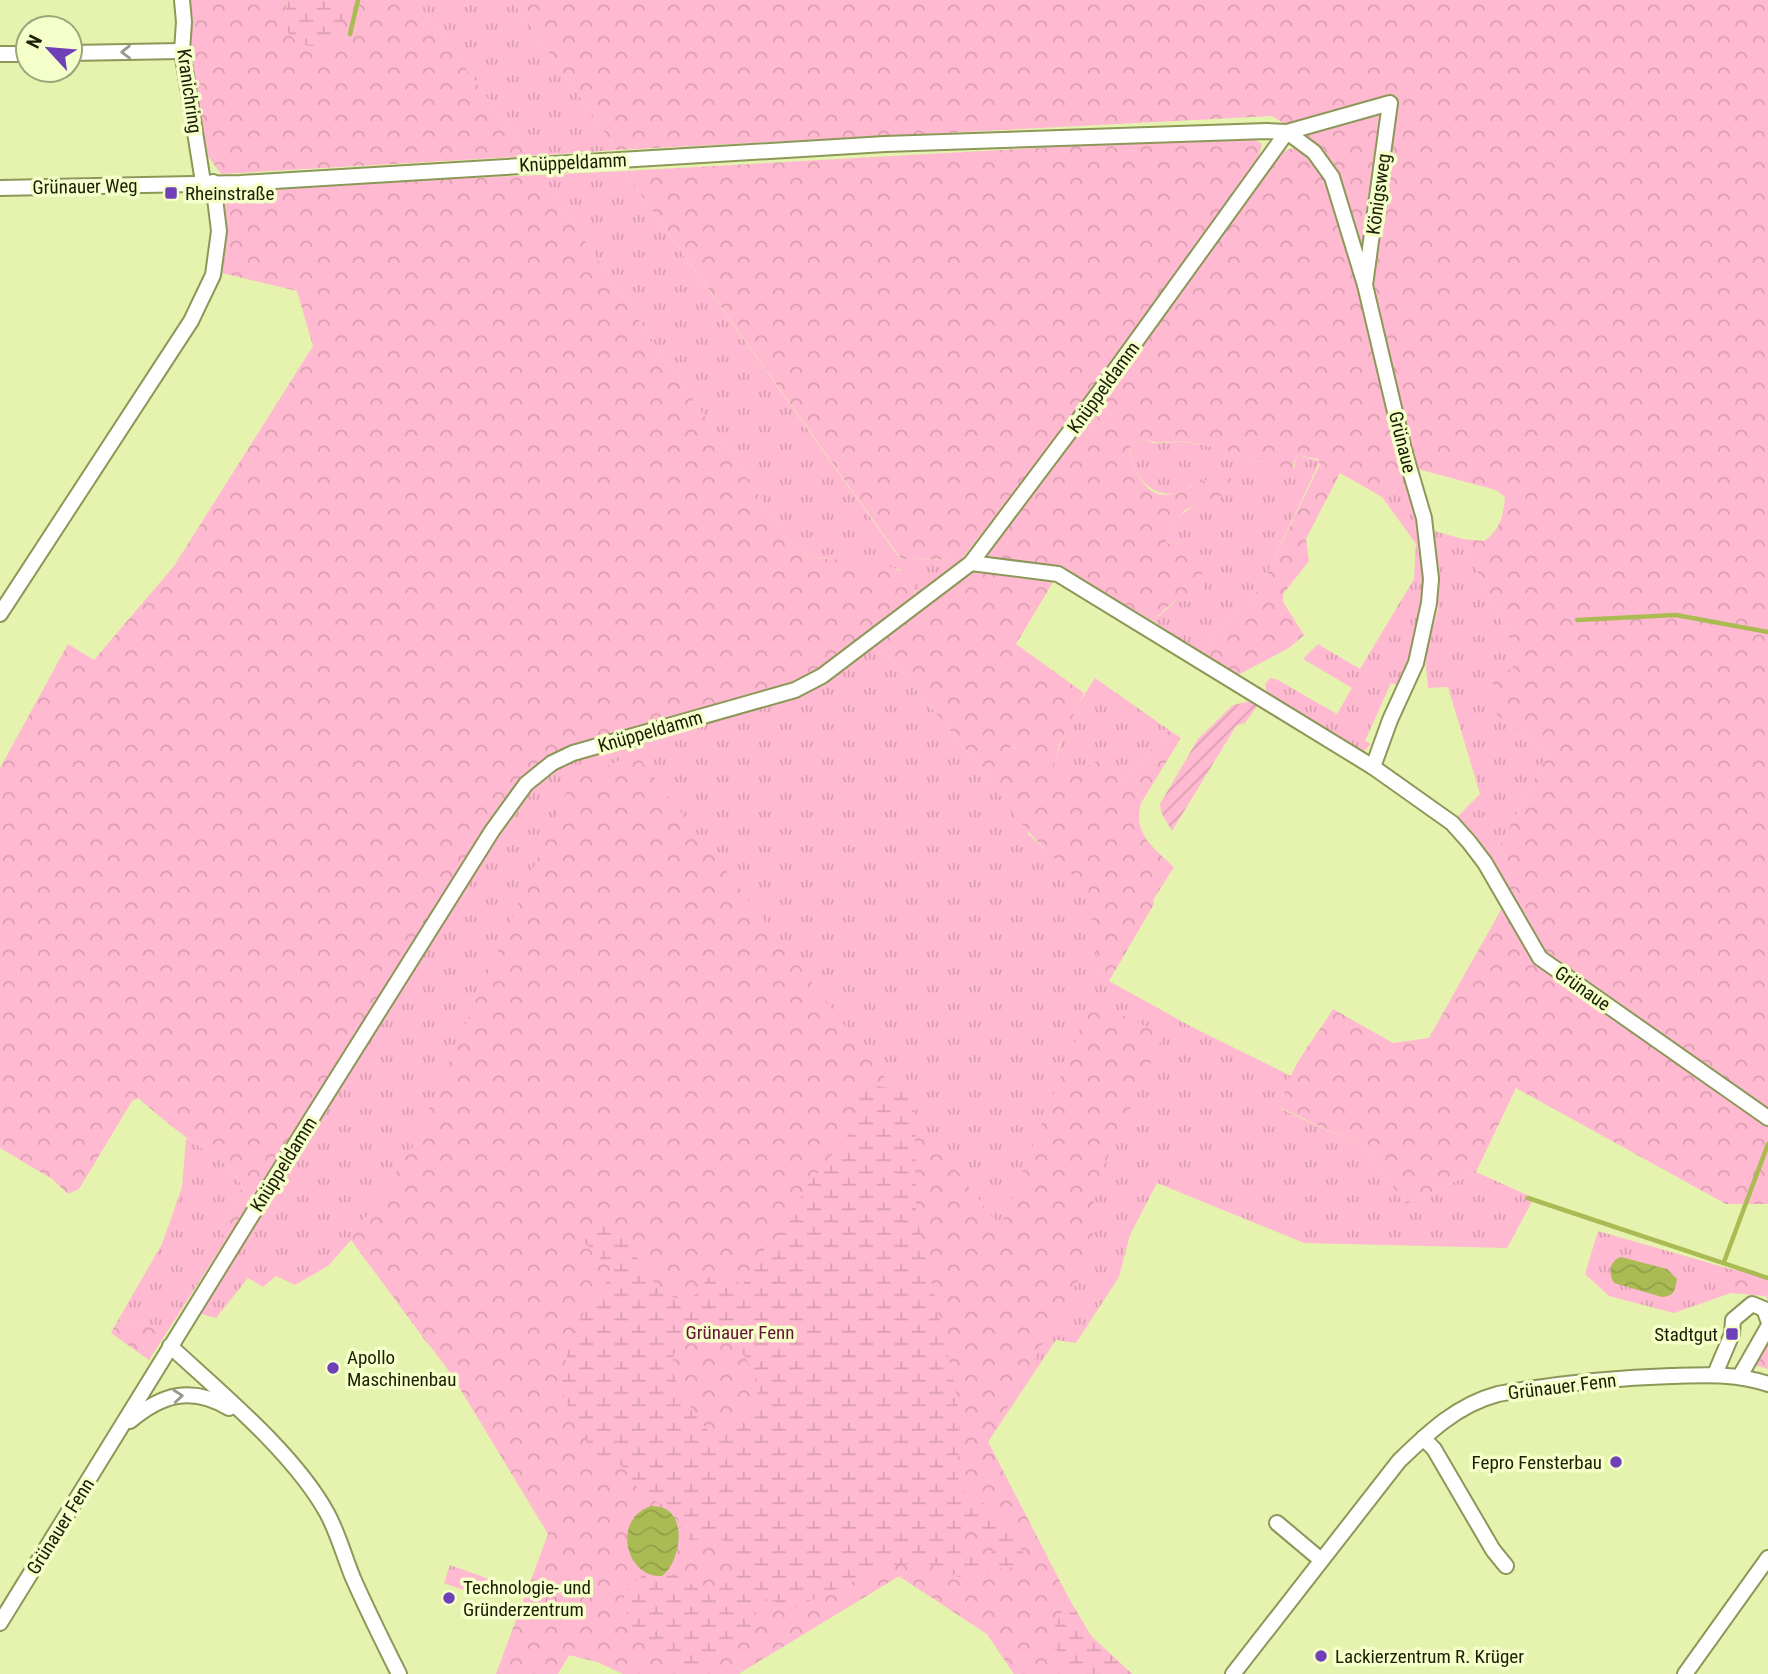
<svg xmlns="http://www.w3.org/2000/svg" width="1768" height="1674" font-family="'Roboto Condensed',sans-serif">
<defs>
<pattern id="grass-tufts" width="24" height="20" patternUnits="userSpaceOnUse" patternTransform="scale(1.75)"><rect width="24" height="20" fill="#ffb9d0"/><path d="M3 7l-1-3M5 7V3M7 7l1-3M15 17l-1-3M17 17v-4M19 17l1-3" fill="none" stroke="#da9fb1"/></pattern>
<pattern id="forest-crowns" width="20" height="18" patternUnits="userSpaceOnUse" patternTransform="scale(1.75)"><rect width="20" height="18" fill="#ffb9d0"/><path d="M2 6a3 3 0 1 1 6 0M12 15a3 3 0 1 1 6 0" fill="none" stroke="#da9fb1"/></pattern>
<pattern id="wetland-marsh" width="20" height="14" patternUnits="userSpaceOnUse" patternTransform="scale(1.75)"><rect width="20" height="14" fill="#ffb9d0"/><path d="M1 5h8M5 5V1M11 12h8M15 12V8" fill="none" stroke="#da9fb1"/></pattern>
<pattern id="garden-furrows" width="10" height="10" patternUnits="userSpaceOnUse" patternTransform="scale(1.75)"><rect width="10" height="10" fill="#ffb9d0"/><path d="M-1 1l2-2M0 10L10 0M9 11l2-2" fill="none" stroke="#da9fb1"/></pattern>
<pattern id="water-waves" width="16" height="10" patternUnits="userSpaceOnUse" patternTransform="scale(1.75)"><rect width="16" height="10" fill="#abbb54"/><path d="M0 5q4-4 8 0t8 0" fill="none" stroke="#93a048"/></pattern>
</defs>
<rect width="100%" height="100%" fill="#e5f3af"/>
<g fill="url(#grass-tufts)">
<polygon points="416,0 512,0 617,150 530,156"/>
<polygon points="624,171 900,559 961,560 914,597 916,591 899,569 814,557 793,546 540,175"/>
<path d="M 1143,439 L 1153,443 L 1183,442 L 1217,447 L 1264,463 L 1294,468 L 1297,455 L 1320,461 L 1263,582 L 1246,607 L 1226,622 L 1201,654 L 1153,621 L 1178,599 L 1189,602 L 1183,543 L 1169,544 L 1166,542 C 1170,509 1208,501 1234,491 L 1191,486 C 1166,504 1139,488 1132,460 C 1131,453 1129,450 1131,443 Z"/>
<path d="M 1407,483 C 1415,521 1428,562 1424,602 C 1421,630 1410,659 1399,686 L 1391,683 L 1365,741 L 1371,744 L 1363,752 L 1359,752 L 1267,694 L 1265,684 L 1270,678 L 1276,679 L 1337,714 L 1352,688 L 1303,659 L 1318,644 L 1360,669 L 1414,579 L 1416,544 L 1382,497 Z"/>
<polygon points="1431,530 1462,539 1518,656 1497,716 1548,753 1491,863 1479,841 1455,819 1480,794 1448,687 1428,688 1425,654 1438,609 1436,568"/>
<polygon points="878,643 991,780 1011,746 1016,749 1028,834 1090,890 1099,973 1109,981 1192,1027 1291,1076 1283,1094 1281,1109 1362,1146 1406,1204 1476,1172 1534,1198 1507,1248 1304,1243 1157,1183 1130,1235 1119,1277 1076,1343 1056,1340 988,1442 1069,1599 1014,1674 987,1634 899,1576 738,1674 427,1343 351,1240 328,1266 295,1285 276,1276 263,1287 248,1278 216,1318 201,1314 231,1261 496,839 532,787 554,768 581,756 799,696 827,682"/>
<path d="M 1095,678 L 1169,730 L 1126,778 L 1120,777 L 1107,765 L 1092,763 C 1081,774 1065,780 1054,766 C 1061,734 1077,705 1095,678 Z"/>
<path d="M 186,1138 C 205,1150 236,1165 242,1188 L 222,1226 L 221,1230 L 226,1240 L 167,1332 L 158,1326 L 117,1322 L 162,1244 L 182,1187 Z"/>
<polygon points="1598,1231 1734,1270 1731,1293 1674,1313 1609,1296 1585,1274"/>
<polygon points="450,1565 489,1579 483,1597 444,1583"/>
</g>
<g fill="url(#forest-crowns)">
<polygon points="188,0 287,0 285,19 339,32 347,0 416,0 530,156 221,174 208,156 191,58 191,21"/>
<path d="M 512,0 L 1768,0 L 1768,1111 L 1541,955 L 1491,863 L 1548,753 L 1497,716 L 1492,677 C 1506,672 1514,671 1518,656 L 1462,539 L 1484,541 C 1501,529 1503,516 1505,497 L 1496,490 L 1414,468 L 1338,177 L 1313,141 L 1272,116 L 617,150 Z"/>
<polygon points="1248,136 1262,144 1258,158 1092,393 961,560 901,559 624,171"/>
<path d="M 1296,148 L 1308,153 L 1327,180 L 1360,287 L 1407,483 L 1382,497 L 1340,473 L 1306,539 L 1309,561 L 1283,594 L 1283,602 L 1304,635 L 1289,648 L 1236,676 L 1201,654 L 1226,622 L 1246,607 L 1263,582 L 1320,464 L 1318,459 L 1297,455 L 1292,470 L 1264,477 L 1260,474 L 1264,463 C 1238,454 1214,446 1187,442 C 1172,440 1158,445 1143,439 L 1131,443 C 1128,453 1133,466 1138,475 C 1164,522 1199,469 1230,477 L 1235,488 L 1234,491 L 1185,510 L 1180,516 L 1179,524 L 1170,527 L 1166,542 L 1169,544 L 1183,543 L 1186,545 C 1195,561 1216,585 1195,600 C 1188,605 1181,597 1174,602 C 1166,607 1159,615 1153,621 L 1059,568 L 984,557 L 1099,405 L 1273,158 L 1289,149 Z"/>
<path d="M 540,175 L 793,546 C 801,550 809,556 818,558 C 842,562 923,557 914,597 L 819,672 L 781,689 L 573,747 L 488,827 L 226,1240 L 221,1230 L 222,1226 L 242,1188 C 236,1164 204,1151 186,1137 C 169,1125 154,1111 138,1098 L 132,1101 L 79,1189 L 68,1194 L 52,1179 L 0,1148 L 0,768 L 68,644 L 94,660 L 174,566 L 313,346 L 297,291 L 218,272 L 222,200 L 233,188 Z"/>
<path d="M 974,571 L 1053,582 L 1016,644 L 1084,693 L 1059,745 L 1054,766 L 1058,770 C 1076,779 1082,767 1098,761 L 1107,765 L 1120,777 L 1126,778 L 1169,730 L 1181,738 L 1141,803 C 1133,835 1153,847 1174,867 L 1153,900 L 1154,904 L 1109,981 L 1099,973 L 1088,894 L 1089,890 C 1054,858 1022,831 996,789 L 1016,748 L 1011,746 L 992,781 L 878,643 L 967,572 Z"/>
<polygon points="636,754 1000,1227 1091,1002 1164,1034 1094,1188 1093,1254 988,1442 1069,1599 1091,1636 1132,1674 1014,1674 987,1634 899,1576 738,1674 623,1674 597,1662 569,1655 558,1674 496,1674 548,1534 451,1374 351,1239 413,1146 571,781"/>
<path d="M 1503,906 L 1536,960 L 1768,1124 L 1768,1204 L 1726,1204 L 1516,1088 L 1476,1172 L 1406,1204 L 1362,1146 L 1281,1108 C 1285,1072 1314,1040 1333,1009 L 1393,1043 L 1429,1038 Z"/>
<polygon points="1734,1270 1751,1270 1768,1276 1768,1300 1766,1296 1731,1293"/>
<polygon points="117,1322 158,1326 167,1332 149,1360 111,1333"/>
<polygon points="1768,1339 1768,1369 1754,1365"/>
</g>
<g fill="url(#wetland-marsh)" fill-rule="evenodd">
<path d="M 287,0 L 347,0 C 345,10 344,23 339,32 C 330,51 298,50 288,32 C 283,22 286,11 287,0 Z"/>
<path d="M 876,1086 L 898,1089 L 907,1095 L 915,1112 L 916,1214 L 957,1396 L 960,1440 L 956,1474 L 965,1491 L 992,1509 L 1020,1546 L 1025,1557 L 1015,1567 L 990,1570 L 972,1577 L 959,1577 L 926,1563 L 888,1566 L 794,1608 C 781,1608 775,1598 761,1599 C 753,1607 758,1615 755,1624 C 750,1637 704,1669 691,1673 C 664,1674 596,1602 637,1580 C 640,1578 642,1575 646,1575 C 651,1574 656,1577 662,1577 L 668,1571 L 699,1589 L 715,1592 C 729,1582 735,1575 739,1558 C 717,1520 697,1550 683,1536 C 677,1530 681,1518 674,1511 C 667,1504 654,1503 645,1496 C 634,1486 630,1471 617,1462 L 599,1465 C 586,1453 588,1440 581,1426 C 575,1415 565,1405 563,1392 C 559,1370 576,1322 589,1304 C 599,1291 609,1285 610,1268 L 580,1238 L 605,1209 L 659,1290 C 670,1298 687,1304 698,1292 C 704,1286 705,1279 713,1274 L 731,1276 L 742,1286 L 759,1256 L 795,1215 L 804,1190 L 852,1130 C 858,1111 850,1092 876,1086 ZM 713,1332 L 738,1344 L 759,1383 L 756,1399 L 721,1439 L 714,1438 C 698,1418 658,1372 678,1347 C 685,1337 702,1335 713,1332 ZM 968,1524 C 985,1532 1003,1527 991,1554 L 984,1557 L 967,1554 L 961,1535 L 964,1525 Z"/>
<polygon points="1069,1599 1091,1636 1132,1674 1082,1674 1051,1645 1049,1637"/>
</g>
<polygon fill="url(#garden-furrows)" points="1251,701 1258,705 1245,723 1236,726 1172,831 1161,812 1160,804 1198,739 1233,705"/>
<g fill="url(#water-waves)">
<path d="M 1621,1257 L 1667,1269 L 1677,1279 C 1675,1291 1674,1296 1662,1297 L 1614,1283 C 1608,1273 1609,1261 1621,1257 Z"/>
<path d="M 651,1506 C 689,1504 683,1560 662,1576 C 626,1579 611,1519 651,1506 Z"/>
</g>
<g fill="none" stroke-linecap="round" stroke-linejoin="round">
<g stroke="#abbb54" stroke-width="4.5">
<polyline points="350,34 358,0"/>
<polyline points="1577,620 1676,615 1768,632"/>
<polyline points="1528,1198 1768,1278"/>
<polyline points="1724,1262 1768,1144"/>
</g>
<g stroke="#8c9858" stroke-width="18">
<g id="street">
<polyline points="182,0 184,22 182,51 203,182"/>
<polyline points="70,53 182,51"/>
<polyline points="0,54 28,54"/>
<polyline points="1287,132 1314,152 1332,177 1365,285 1404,450 1424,518 1431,579 1429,603 1416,663 1390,720 1373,767"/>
<polyline points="0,188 241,183 885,144 1267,131 1287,132 1390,103 1365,285"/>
<polyline points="971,563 1058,574 1373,767 1452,823 1469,842 1485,863 1540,958 1768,1118"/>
<polyline points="0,614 191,321 213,275 219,231 213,182"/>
<path d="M 170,1346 C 221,1393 294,1453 327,1513 C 338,1533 344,1556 353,1578 C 367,1610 383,1642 399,1674"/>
<polyline points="1715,1374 1732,1334 1733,1320 1752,1304 1764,1309 1768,1320"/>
<polyline points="1740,1376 1768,1327"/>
<path d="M 130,1421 C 161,1395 191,1385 229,1408"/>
<polyline points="1423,1438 1434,1449 1493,1550 1506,1566"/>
<polyline points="1277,1523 1321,1560"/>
<polyline points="0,1623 310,1121 492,831 526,784 552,763 573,753 795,690 822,676 971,563 1095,398 1287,132"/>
<path d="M 1233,1674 L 1399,1461 C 1429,1432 1457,1405 1498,1394 C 1555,1384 1613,1378 1671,1376 C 1705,1375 1736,1373 1768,1384"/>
<polyline points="1685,1674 1768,1558"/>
</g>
</g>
<use href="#street" stroke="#fff" stroke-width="14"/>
</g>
<defs><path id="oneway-chevron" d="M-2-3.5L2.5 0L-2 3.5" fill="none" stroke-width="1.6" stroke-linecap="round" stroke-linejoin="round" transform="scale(1.75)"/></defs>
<g stroke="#989a8e">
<use href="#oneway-chevron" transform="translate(126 52) rotate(179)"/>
<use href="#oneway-chevron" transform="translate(178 1396) rotate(-5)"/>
</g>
<g fill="#6f40b8" stroke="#f4ffc9" stroke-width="2.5">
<rect x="164" y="186" width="14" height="14" rx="3.5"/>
<rect x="1725" y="1327" width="14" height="14" rx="3.5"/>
<circle cx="333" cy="1368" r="7"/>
<circle cx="1616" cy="1462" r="7"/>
<circle cx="449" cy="1598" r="7"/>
<circle cx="1321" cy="1656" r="7"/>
</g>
<g text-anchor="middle" stroke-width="7" stroke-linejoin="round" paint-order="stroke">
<g font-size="19" fill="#1b1f05" stroke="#f4ffc9">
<text transform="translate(190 91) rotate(82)" y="7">Kranichring</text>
<text transform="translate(573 162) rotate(-3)" y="7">Knüppeldamm</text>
<text transform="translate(85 186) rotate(-1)" y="7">Grünauer Weg</text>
<text transform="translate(1378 194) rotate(-82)" y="7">Königsweg</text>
<text transform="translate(1103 387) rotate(-54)" y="7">Knüppeldamm</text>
<text transform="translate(1403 442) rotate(76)" y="7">Grünaue</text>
<text transform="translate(650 731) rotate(-16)" y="7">Knüppeldamm</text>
<text transform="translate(1583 988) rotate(35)" y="7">Grünaue</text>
<text transform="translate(283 1164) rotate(-58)" y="7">Knüppeldamm</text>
<text transform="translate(1562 1386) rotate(-7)" y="7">Grünauer Fenn</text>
<text transform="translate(60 1526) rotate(-58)" y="7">Grünauer Fenn</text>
</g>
<g font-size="19" fill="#1b1f05" stroke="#f4ffc9" text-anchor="start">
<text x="185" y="200">Rheinstraße</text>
<text x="1718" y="1341" text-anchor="end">Stadtgut</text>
<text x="347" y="1364">Apollo<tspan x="347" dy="22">Maschinenbau</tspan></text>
<text x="1602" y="1469" text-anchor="end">Fepro Fensterbau</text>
<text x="463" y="1594">Technologie- und<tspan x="463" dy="22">Gründerzentrum</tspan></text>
<text x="1335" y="1663">Lackierzentrum R. Krüger</text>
</g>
<g font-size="19" fill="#6a103c" stroke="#f4ffc9">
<text x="740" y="1339">Grünauer Fenn</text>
</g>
</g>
<g transform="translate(49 49) rotate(296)"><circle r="33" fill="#f4ffc9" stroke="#9da57b" stroke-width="2"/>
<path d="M0-5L12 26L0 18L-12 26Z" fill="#6f40b8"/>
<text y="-10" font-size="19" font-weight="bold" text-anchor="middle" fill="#1b1f05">N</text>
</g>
</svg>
